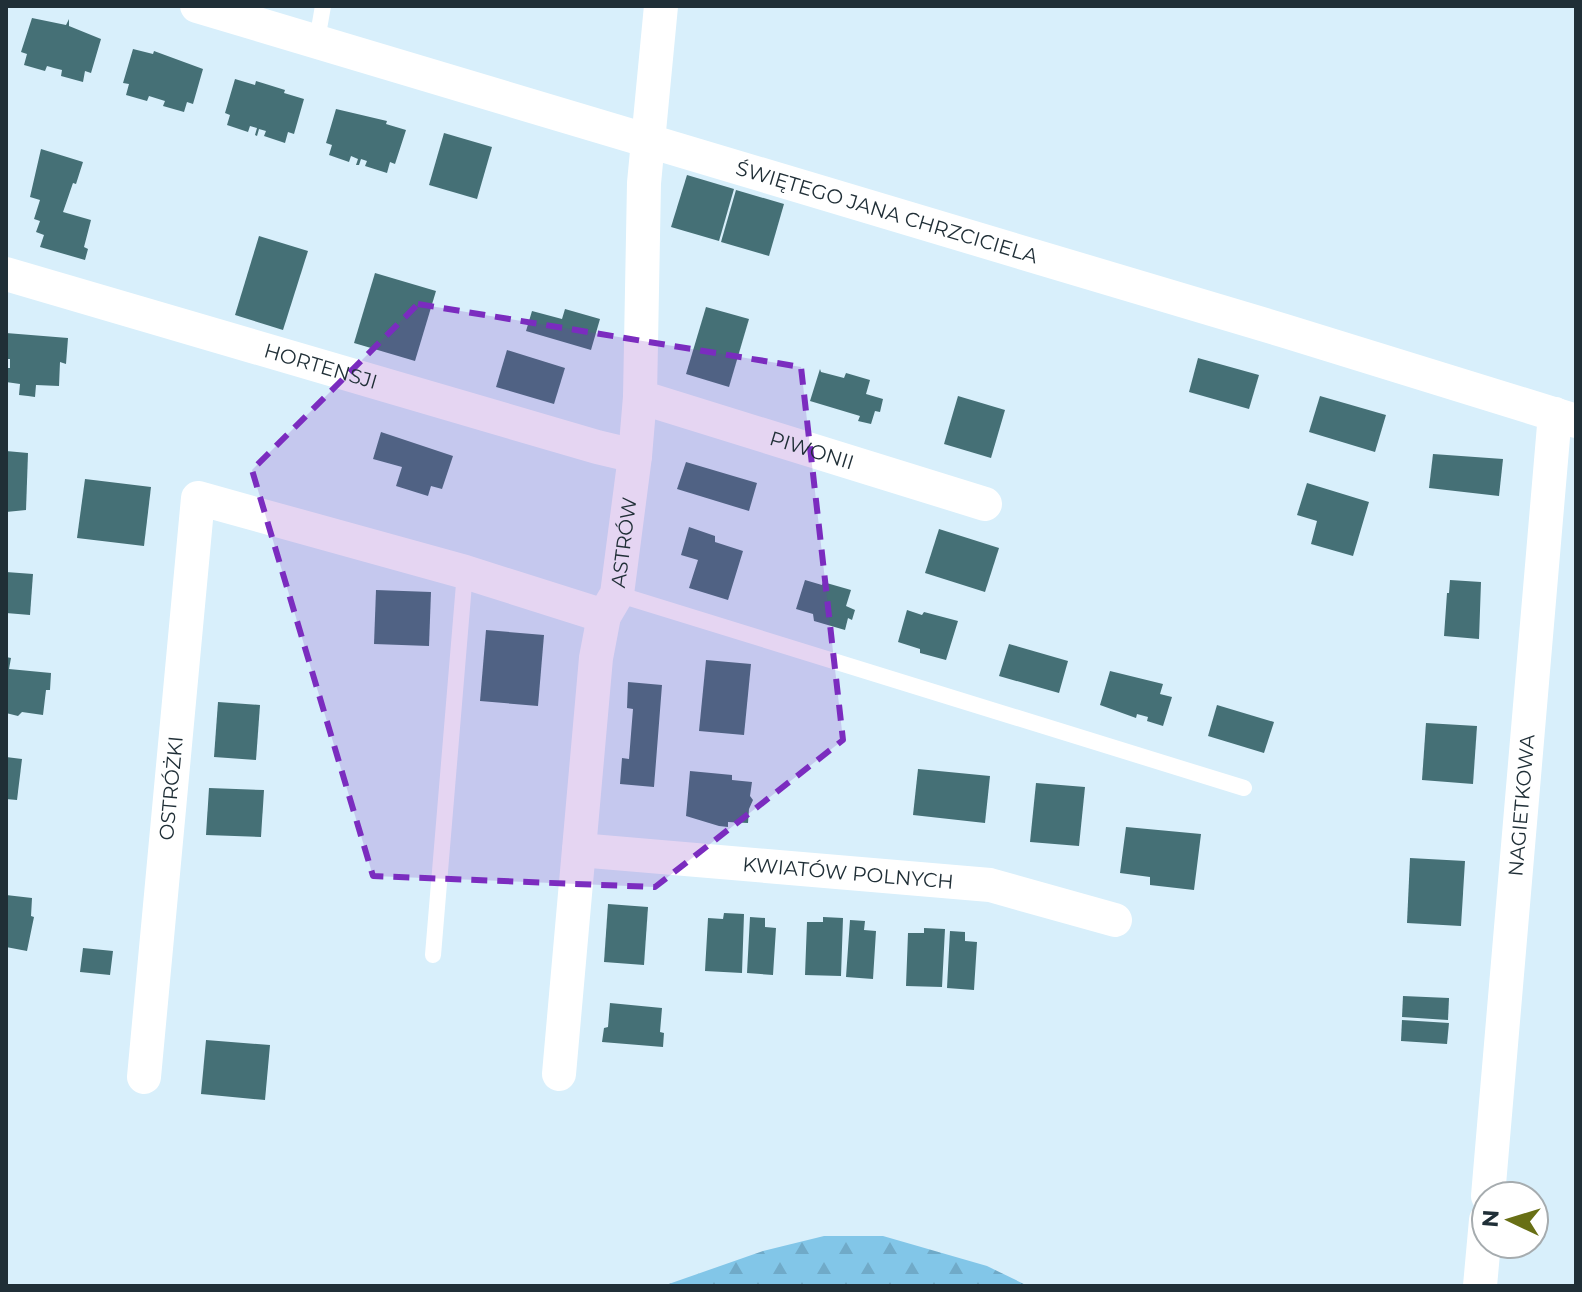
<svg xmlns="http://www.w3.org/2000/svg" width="1582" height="1292" font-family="Montserrat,sans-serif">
<defs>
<pattern id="forest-firs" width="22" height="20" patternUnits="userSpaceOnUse" patternTransform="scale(2)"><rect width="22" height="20" fill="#82c6e8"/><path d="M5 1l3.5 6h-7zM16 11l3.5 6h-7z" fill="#70aac8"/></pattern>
</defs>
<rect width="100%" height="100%" fill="#d8effb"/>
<polygon fill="url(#forest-firs)" points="824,1236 883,1236 987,1266 1028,1286 663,1286 763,1251"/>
<g fill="#457076">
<polygon points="32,18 66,25 69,19 69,26 101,39 91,73 85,71 83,82 61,76 62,70 54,68 47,66 45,71 24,65 27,54 21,52"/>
<polygon points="133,49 153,54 154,51 203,69 193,104 187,102 184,112 163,106 165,101 149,96 147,101 126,95 129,84 123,83"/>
<polygon points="235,79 255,85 256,81 269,85 285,90 284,93 304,99 294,134 288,132 285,143 264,136 266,131 259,129 257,136 255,135 257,128 250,126 248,132 227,125 230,115 225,113"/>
<polygon points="336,109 387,121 386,124 406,130 395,164 390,162 387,173 365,166 367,161 361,159 359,165 356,165 358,159 351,156 349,162 329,155 332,145 326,143"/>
<polygon points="444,133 492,147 477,199 429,185"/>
<polygon points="41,149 83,162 76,184 73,183 63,212 91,220 84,247 88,249 85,260 40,247 44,235 36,232 40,221 34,219 40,200 30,197"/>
<polygon points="687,175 734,189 719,241 671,227"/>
<polygon points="736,190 784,204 769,256 721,242"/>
<polygon points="259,236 308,251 283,330 235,315"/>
<polygon points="375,273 436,291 415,361 354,343"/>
<polygon points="706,307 749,319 729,387 686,374"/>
<polygon points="565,309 600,319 591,350 526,331 532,311 562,319"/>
<polygon points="6,333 68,338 66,364 60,362 59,386 36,385 35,397 28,396 19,395 20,384 6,382 6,368 10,368 10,359 6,359"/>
<polygon points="507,350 565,368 554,404 496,387"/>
<polygon points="1198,358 1259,375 1249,409 1189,392"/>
<polygon points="820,369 821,372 844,378 846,373 870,380 866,394 883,399 880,412 875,411 871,424 858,421 860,416 810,401"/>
<polygon points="958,396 1005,410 991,458 944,444"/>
<polygon points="1320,396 1386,415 1375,452 1309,432"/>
<polygon points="381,432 453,456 442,489 431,486 428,496 396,486 402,467 373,459"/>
<polygon points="6,451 28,453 26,510 6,512"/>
<polygon points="1433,454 1503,459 1499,496 1429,488"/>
<polygon points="686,462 757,483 749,511 677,489"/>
<polygon points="85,479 151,487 144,546 77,538"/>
<polygon points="1307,483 1369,502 1353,556 1311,544 1317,521 1297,515"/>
<polygon points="689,527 715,536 715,542 743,551 728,600 689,588 698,560 681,555"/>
<polygon points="939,529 999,548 985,592 925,573"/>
<polygon points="6,572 33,574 30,615 6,613"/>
<polygon points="805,580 822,585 823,582 851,590 846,606 855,610 852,620 848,618 845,630 814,621 813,614 796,609"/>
<polygon points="1450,580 1481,582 1479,639 1444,636 1447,593 1449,593"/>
<polygon points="376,590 431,592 429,646 374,644"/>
<polygon points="907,610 922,615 924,612 958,621 946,660 920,653 920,649 898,642"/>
<polygon points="486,630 544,635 538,706 480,701"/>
<polygon points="1009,644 1068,661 1059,693 999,676"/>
<polygon points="6,657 11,658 9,669 51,673 50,690 46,690 43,715 22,712 18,716 6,713"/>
<polygon points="706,660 751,664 744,735 699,731"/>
<polygon points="1110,671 1163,684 1160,694 1172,697 1163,726 1147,721 1148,717 1137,714 1136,718 1100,705"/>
<polygon points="628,682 662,685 654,787 620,784 622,758 629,759 633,709 627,708"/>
<polygon points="218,702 260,705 256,760 214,757"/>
<polygon points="1217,705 1274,722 1264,753 1208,736"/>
<polygon points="1426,723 1477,726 1473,784 1422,780"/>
<polygon points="6,757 22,759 17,800 6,799"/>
<polygon points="918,769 990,776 985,823 913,815"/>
<polygon points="690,771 732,775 732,780 752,782 750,796 753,800 749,809 748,823 728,822 728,827 719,826 686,816"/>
<polygon points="1036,783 1085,787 1079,846 1030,842"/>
<polygon points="209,788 264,790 261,837 206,835"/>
<polygon points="1126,827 1201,834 1194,890 1150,885 1150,877 1120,873"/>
<polygon points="1410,858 1465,861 1461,926 1407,923"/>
<polygon points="6,895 32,898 31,916 34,917 27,951 6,947"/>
<polygon points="608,904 648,907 644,965 604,962"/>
<polygon points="724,913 744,914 742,973 705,971 708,918 723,919"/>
<polygon points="750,917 765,918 765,927 776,928 773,975 747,973"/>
<polygon points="823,917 843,918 841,976 805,975 807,922 823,922"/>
<polygon points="850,920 865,921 864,930 876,931 873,979 846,977"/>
<polygon points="924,928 945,929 942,987 906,986 908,933 924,933"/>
<polygon points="950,931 965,932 965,941 977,942 974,990 947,988"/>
<polygon points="83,948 113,951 110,975 80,972"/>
<polygon points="1403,996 1449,998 1448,1020 1402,1017"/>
<polygon points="610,1003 662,1008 660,1032 664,1033 663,1047 602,1042 604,1028 608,1027"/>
<polygon points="1402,1020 1449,1023 1447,1044 1401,1041"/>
<polygon points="206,1040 270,1045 265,1100 201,1094"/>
</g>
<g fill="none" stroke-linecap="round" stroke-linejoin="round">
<g stroke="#fff" stroke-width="16">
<polyline points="317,40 323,6"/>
<polyline points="617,594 1244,788"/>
<polyline points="433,955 465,572"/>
</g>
<g stroke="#fff" stroke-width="34">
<path id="s1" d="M 197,6 L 1285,331 L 1576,421"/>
<path id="s2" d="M 6,274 L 597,447 L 635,456"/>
<path id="s3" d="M 640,397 L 985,504"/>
<path id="s4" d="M 579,850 L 990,885 L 1115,920"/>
<path id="s5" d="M 559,1074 L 596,658 L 604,616 L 617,594 L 635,456 L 640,397 L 644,183 L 661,6"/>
<path id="s6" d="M 144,1077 L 198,498 L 465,572 L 604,616"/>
<path id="s7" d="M 1488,1196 L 1555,414"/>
<polyline points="1480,1286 1486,1220"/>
</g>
</g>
<path fill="#7b2cbf" fill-opacity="0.2" stroke="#7b2cbf" stroke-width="6" stroke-dasharray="16 10" stroke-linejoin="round" d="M 418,304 L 801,367 L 843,740 L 655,887 L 373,876 L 252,470 Z"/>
<g text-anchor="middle" stroke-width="8" stroke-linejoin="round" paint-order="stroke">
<g font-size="20" fill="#202f37" stroke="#fff">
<text dy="7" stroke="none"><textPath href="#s1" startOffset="720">ŚWIĘTEGO JANA CHRZCICIELA</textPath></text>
<text dy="7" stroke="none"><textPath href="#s2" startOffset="328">HORTENSJI</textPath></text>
<text dy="7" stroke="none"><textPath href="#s3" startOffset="180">PIWONII</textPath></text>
<text dy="7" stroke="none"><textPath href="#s5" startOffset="538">ASTRÓW</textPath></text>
<text dy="7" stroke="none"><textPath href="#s6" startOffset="290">OSTRÓŻKI</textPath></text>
<text dy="7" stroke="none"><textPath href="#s7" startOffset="392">NAGIETKOWA</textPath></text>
<text dy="7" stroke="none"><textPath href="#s4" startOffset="270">KWIATÓW POLNYCH</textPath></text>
</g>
</g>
<rect width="1582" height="1292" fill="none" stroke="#202f37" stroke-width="16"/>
<g transform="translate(1510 1220) rotate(274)"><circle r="38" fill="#ffffff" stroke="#a6acaf" stroke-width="2"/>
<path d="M0-6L14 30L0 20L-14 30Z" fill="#686f15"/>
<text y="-12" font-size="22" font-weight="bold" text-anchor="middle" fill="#202f37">N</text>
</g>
</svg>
